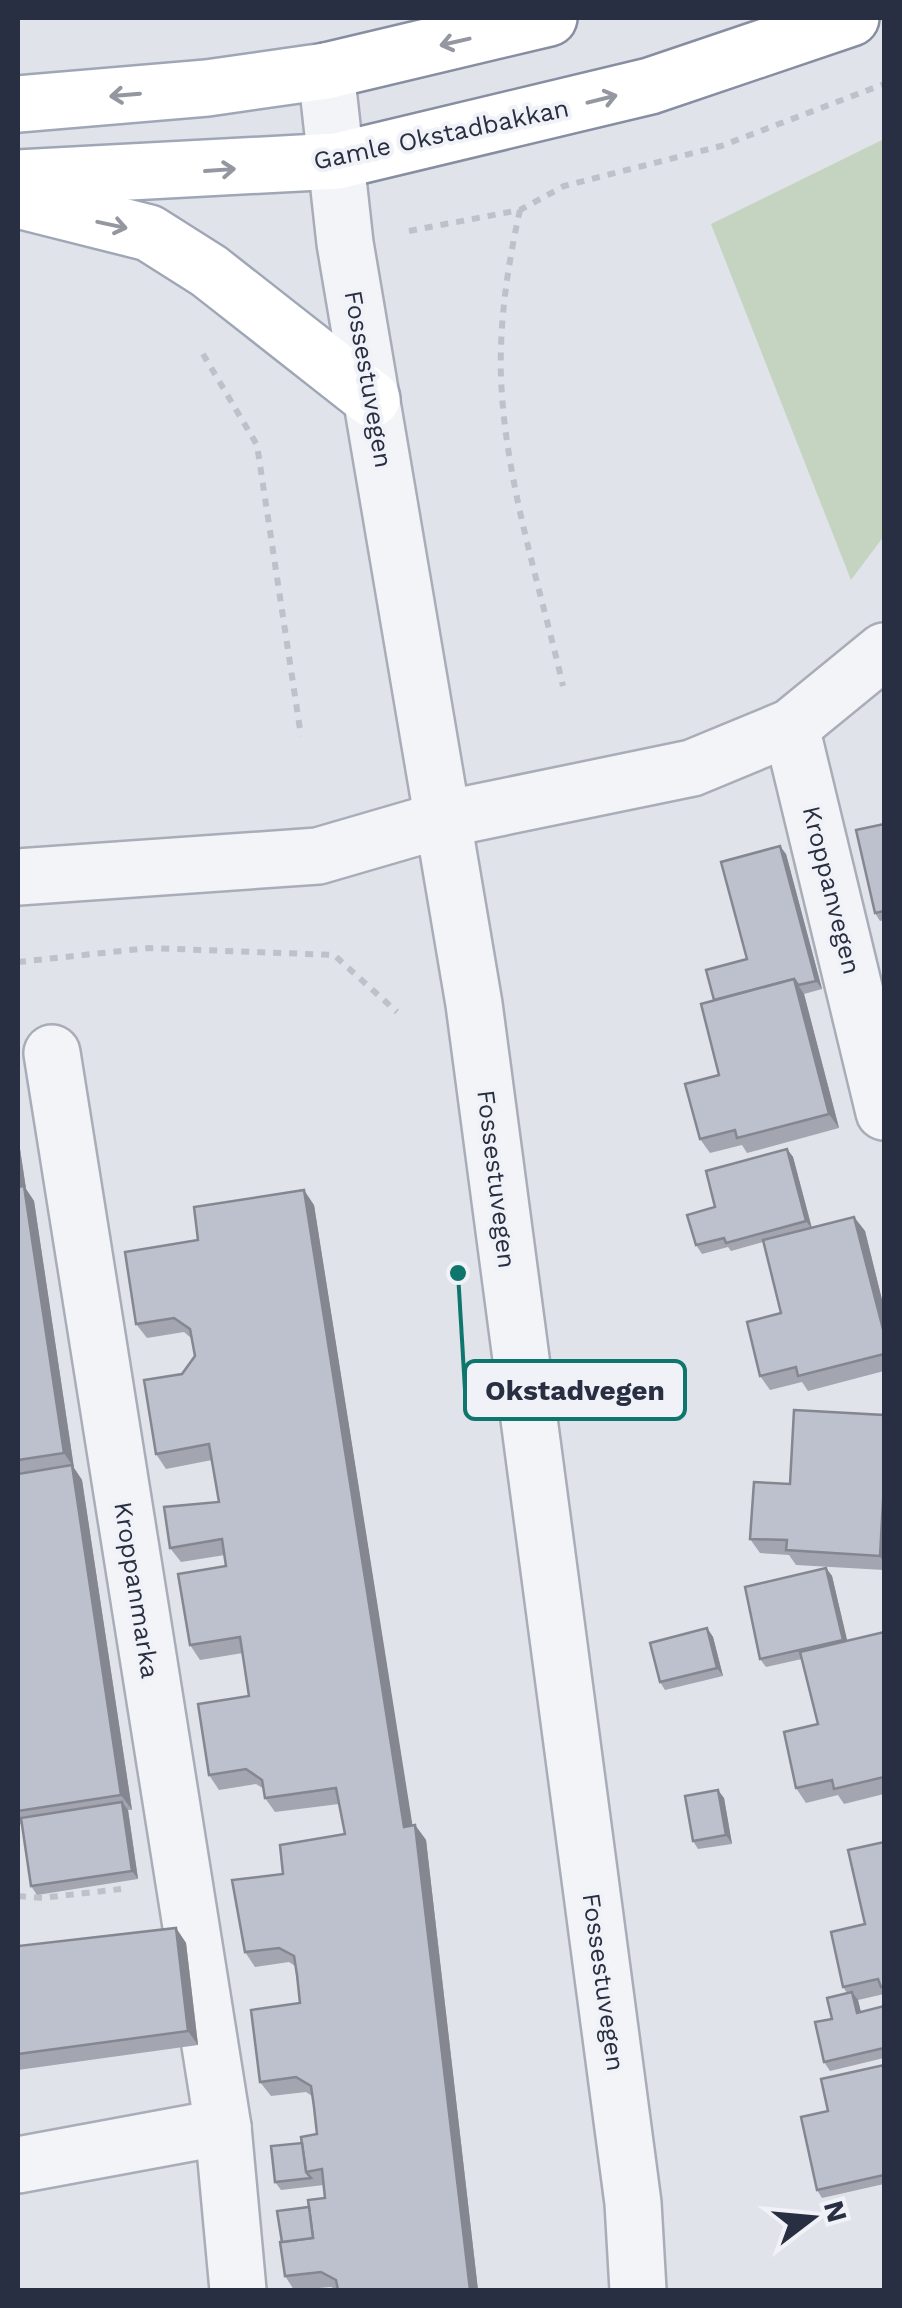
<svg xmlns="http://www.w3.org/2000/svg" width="902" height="2308" font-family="'Work Sans',sans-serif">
<rect width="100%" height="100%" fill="#e0e3ea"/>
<polygon fill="#c4d4c1" points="884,139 884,536 851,580 711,224"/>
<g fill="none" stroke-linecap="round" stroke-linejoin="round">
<g stroke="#a9adb8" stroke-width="60">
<g id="minor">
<polyline points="326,71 345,243 474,1004 633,2203 638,2290"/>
<polyline points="791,727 884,1112"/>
<polyline points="18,877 318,856 445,819 692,768 791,727 884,651"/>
<polyline points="52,1053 223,2127 238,2290"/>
<polyline points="18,2165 223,2127"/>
</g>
</g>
<g stroke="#9fa6b6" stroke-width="60">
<g id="major">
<polyline points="18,104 207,88 326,71"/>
<polyline points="18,178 337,161"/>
<polyline points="18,200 149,233 209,271 372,399"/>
</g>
</g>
<g stroke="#878ea1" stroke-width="60">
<g id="highway">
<polyline points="326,71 549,18"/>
<polyline points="337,161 650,86 851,18"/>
</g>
</g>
<g stroke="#bec1c9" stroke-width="6" stroke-dasharray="8 8" stroke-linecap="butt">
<path d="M 520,210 C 508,263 499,323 501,378 C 505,481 540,586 563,686"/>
<polyline points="409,231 520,210 564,186 721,146 884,84"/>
<polyline points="203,354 257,445 301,736"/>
<polyline points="18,962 149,948 334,955 397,1012"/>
<polyline points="18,1896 42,1898 121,1889"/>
</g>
<use href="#minor" stroke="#f3f4f8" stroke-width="55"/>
<use href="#major" stroke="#fff" stroke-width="55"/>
<use href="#highway" stroke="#fff" stroke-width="55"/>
</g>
<g fill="#a3a6b0">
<polygon points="884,824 884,920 880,921 875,913"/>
<polygon points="786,854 822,989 804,994 839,1128 747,1153 742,1145 710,1153 700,1139 719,1075 714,1000 747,959"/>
<polygon points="18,1135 26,1189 34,1201 74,1468 82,1480 132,1810 128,1810 138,1879 37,1895 31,1886 22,1826 18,1821"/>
<polygon points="787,1149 793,1157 812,1228 854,1217 865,1231 884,1308 884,1371 808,1391 802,1382 770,1390 760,1376 781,1313 763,1242 731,1251 728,1247 702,1254 696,1245 715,1207"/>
<polygon points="314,1205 412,1826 415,1825 426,1840 478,2290 338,2290 331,2287 294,2290 285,2276 282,2242 309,2207 325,2198 324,2185 281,2190 275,2182 302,2143 317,2134 312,2096 306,2092 271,2096 260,2082 300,2003 295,1966 289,1962 255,1967 245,1952 283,1874 345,1834 339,1804 275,1812 265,1798 264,1789 256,1784 219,1790 209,1775 249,1696 243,1653 200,1660 190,1645 226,1566 225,1555 181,1562 170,1548 219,1502 212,1460 166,1469 156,1454 182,1374 195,1356 191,1338 184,1332 147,1338 136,1324 198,1240"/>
<polygon points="884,1415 884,1570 796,1565 789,1555 760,1553 750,1539 790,1484"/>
<polygon points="826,1568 832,1576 847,1641 884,1632 884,1794 844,1804 838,1795 806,1803 796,1788 818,1724 802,1659 766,1667 760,1659"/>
<polygon points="707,1628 713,1637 723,1676 665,1690 660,1682"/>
<polygon points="724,1798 732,1844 698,1849 693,1841"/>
<polygon points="884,1842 884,1994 858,2000 861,2012 884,2006 884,2058 830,2071 824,2062 832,2019 847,1993 843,1987 865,1924"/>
<polygon points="176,1928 186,1943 198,2045 18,2070 18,1946"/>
<polygon points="884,2065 884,2184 822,2198 817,2190 828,2111"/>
</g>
<g fill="#848790">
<polygon points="780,846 786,854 822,989 816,981"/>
<polygon points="794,979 804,994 839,1128 829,1114"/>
<polygon points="18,1136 26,1189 34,1201 74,1468 64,1453 18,1163"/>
<polygon points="787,1149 793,1157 812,1229 806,1221"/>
<polygon points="304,1190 314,1205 415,1841 404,1827"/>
<polygon points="854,1217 865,1231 884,1308 884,1333"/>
<polygon points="72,1465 82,1480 132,1810 121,1795"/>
<polygon points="884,1483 884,1563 880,1556"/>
<polygon points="826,1568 832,1576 849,1648 843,1640"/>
<polygon points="707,1628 713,1637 723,1676 717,1668"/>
<polygon points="718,1790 724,1798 732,1844 726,1835"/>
<polygon points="122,1802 128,1810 138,1879 132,1871"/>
<polygon points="415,1825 426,1840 478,2290 470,2290"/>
<polygon points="176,1928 186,1943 198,2045 188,2031"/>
<polygon points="852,1992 858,2000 863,2021 857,2013"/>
</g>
<g fill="#bdc1cd" stroke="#848790" stroke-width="2.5">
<polygon points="884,824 884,911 875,913 856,830"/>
<polygon points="780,846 816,981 798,985 794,979 714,1000 706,970 747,959 721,862"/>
<polygon points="794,979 829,1114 737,1138 735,1130 700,1139 685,1084 719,1075 701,1004"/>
<polygon points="787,1149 806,1221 726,1243 724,1238 696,1245 687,1215 715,1207 706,1171"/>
<polygon points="18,1163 21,1186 18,1187"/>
<polygon points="24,1186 64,1453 18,1460 18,1187"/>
<polygon points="304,1190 404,1827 415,1825 470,2290 338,2290 336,2280 321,2272 285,2276 280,2242 313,2238 308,2200 325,2198 322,2169 306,2172 301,2137 317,2134 314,2107 311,2086 296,2077 260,2082 251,2010 300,2003 297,1975 294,1956 279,1948 245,1952 232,1880 283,1874 280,1845 345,1834 336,1788 265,1798 262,1780 246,1769 209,1775 198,1704 249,1696 240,1637 190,1645 178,1574 226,1566 222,1539 170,1548 164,1507 219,1502 209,1444 156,1454 144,1380 182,1374 195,1356 190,1329 174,1318 136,1324 125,1252 198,1240 194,1207"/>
<polygon points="854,1217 884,1333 884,1354 798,1376 796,1367 760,1376 747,1322 781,1313 763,1240"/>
<polygon points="794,1410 884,1415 884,1483 880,1556 786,1550 787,1540 750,1539 754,1482 790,1484"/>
<polygon points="72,1465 121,1795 18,1811 18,1474"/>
<polygon points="826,1568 843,1640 760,1659 745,1587"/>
<polygon points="707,1628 717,1668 660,1682 650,1643"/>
<polygon points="884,1632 884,1777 834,1789 832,1780 796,1788 784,1732 818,1724 800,1652"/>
<polygon points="718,1790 726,1835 693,1841 685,1796"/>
<polygon points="122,1802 132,1871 31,1886 21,1818"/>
<polygon points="884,1842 884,1987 881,1987 878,1979 843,1987 831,1932 865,1924 848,1850"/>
<polygon points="176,1928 188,2031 18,2054 18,1946"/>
<polygon points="852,1992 857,2013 884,2006 884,2048 824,2062 815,2022 832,2019 827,1998"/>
<polygon points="884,2065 884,2175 817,2190 801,2117 828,2111 821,2079"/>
<polygon points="302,2143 306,2172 311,2178 275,2182 271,2146"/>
<polygon points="309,2207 313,2238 282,2242 277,2211"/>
</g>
<defs><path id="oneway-shaft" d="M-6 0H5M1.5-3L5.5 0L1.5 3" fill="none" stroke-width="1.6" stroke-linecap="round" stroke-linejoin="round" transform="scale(2.5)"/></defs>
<g stroke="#9497a0">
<use href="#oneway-shaft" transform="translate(455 42) rotate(167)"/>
<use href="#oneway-shaft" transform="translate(125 95) rotate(175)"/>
<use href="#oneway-shaft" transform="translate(602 99) rotate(-14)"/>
<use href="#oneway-shaft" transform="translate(220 170) rotate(-4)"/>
<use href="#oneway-shaft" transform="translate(112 225) rotate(12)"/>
</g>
<g text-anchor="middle" stroke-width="8" stroke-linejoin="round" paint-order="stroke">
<g font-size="25" fill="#282f42" stroke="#f0f2f7">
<text transform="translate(441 134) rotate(-12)" y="9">Gamle Okstadbakkan</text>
<text transform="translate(369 379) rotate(80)" y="9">Fossestuvegen</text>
<text transform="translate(832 890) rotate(76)" y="9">Kroppanvegen</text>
<text transform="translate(497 1179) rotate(83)" y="9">Fossestuvegen</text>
<text transform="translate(137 1590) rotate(81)" y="9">Kroppanmarka</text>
<text transform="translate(604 1982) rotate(82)" y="9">Fossestuvegen</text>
</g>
</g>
<path fill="none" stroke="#0f766e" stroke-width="4" d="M458 1273L465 1390"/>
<circle fill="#0f766e" stroke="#f0f2f7" stroke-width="4" cx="458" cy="1273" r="10"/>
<rect fill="#f0f2f7" stroke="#0f766e" stroke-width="4" x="465" y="1361" width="220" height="58" rx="10"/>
<g font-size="28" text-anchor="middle" font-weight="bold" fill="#282f42">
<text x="575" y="1400">Okstadvegen</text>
</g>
<rect width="902" height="2308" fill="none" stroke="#282f42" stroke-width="40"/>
<g transform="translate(812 2218) rotate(74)" stroke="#f0f2f7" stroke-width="8" paint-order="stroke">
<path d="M0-8L18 38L0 25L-18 38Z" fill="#282f42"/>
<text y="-15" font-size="28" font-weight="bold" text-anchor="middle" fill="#282f42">N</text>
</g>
</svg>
